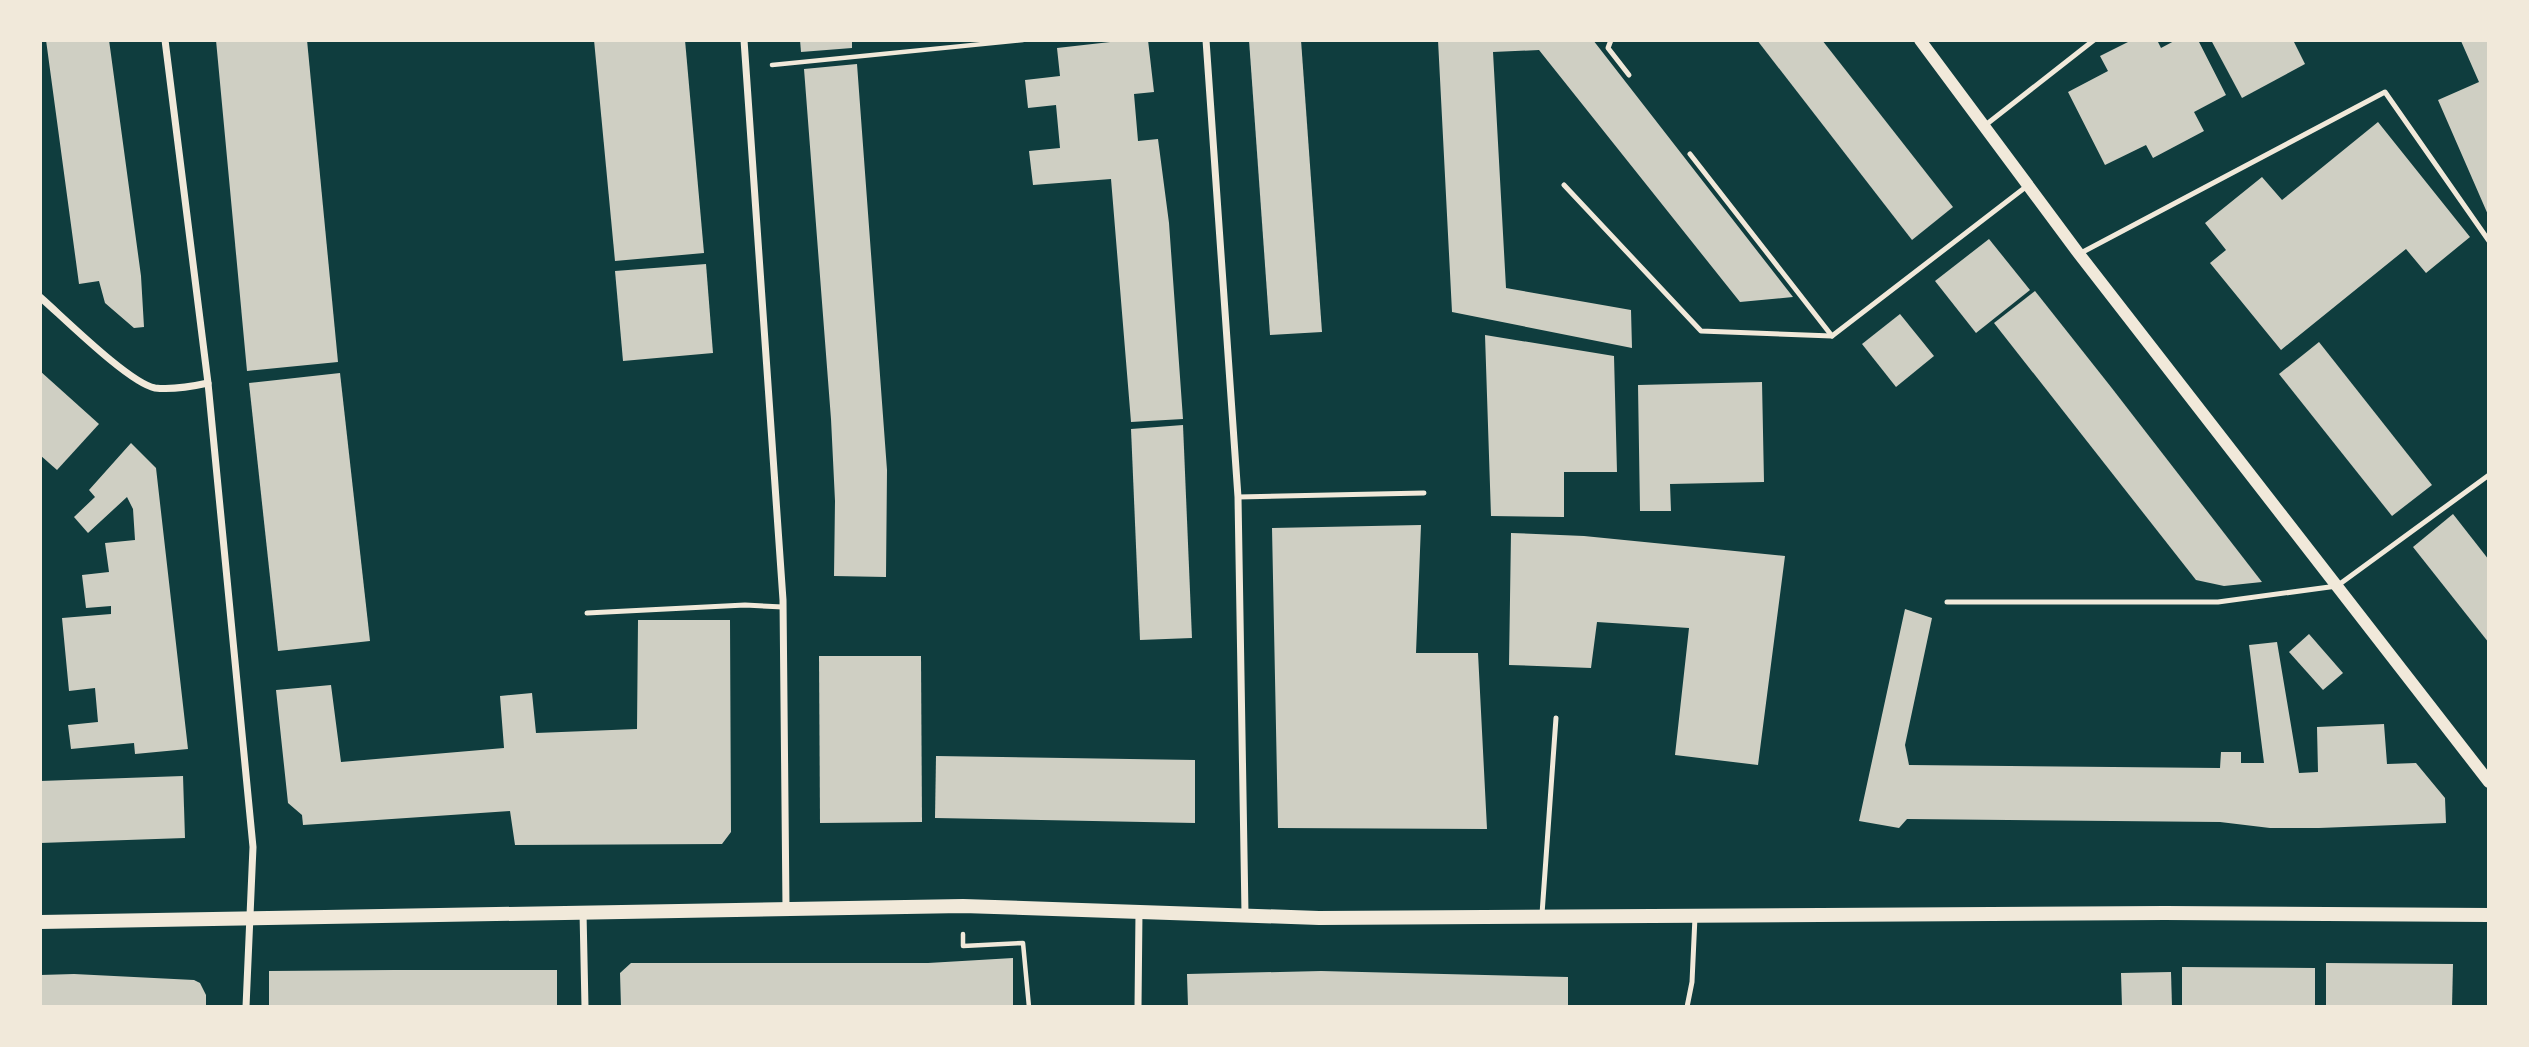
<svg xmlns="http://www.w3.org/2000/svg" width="2529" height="1047" font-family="'Noto Sans',sans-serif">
<rect width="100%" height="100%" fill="#0f3d3e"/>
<g fill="#cfcfc3">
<polygon points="46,40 109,40 141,276 144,327 134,328 105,303 99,281 79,284"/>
<polygon points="216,40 307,40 338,362 247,371"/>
<polygon points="594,40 685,40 704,253 615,261"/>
<polygon points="800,40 852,40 852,48 801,52"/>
<polygon points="1128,40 1148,40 1154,92 1134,94 1138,141 1158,139 1169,223 1183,419 1131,422 1111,179 1033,185 1029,151 1060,148 1056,105 1028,108 1025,80 1060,76 1057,48"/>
<polygon points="1249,40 1301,40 1322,332 1270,335"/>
<polygon points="1438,40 1593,40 1793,297 1740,302 1539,50 1493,52 1506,288 1631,310 1632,348 1452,312"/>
<polygon points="1757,40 1822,40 1953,207 1912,240"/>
<polygon points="2132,40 2157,40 2161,48 2176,40 2198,40 2226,95 2194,112 2204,131 2153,158 2146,145 2105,165 2068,92 2108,71 2100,56"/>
<polygon points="2211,40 2293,40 2305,64 2242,98"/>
<polygon points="2489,40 2489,217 2438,100 2479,82 2461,41"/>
<polygon points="857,64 887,470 886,577 834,576 835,501 831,419 804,69"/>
<polygon points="2378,122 2470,237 2426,273 2406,249 2281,350 2210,263 2226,250 2205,223 2262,177 2282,200"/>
<polygon points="1989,239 2030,290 1976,333 1935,281"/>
<polygon points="706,264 713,353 623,361 615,271"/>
<polygon points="2035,291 2111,387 2262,582 2224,586 2196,580 1994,323"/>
<polygon points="1900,314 1934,356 1896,387 1862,344"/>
<polygon points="1485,335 1614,356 1617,472 1564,472 1564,517 1491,516"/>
<polygon points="2319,342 2432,485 2392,516 2279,374"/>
<polygon points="40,371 99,424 57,470 40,455"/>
<polygon points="340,373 370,641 278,651 249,383"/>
<polygon points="1762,382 1764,482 1670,484 1671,511 1640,511 1638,385"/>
<polygon points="1183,425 1192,638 1140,640 1131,429"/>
<polygon points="131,443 156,468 188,749 135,754 134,743 71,749 68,725 98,722 95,688 69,691 62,618 111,614 111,606 86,608 82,575 109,572 105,543 135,540 133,509 127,497 88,533 74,517 95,497 89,490"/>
<polygon points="2453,514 2489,560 2489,643 2413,547"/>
<polygon points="1421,525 1416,653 1478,653 1487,829 1278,828 1272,528"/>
<polygon points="1511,533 1584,536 1785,556 1758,765 1675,755 1689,628 1597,622 1591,668 1509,665"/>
<polygon points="1905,609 1932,618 1905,745 1909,765 2220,768 2221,752 2241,752 2241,763 2264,763 2249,645 2277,642 2299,773 2318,772 2317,727 2384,724 2387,764 2416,763 2445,798 2446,823 2319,828 2270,828 2220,822 1907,819 1899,828 1859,821"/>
<polygon points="638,620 730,620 731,832 722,844 515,845 510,811 303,825 302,815 288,803 276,690 331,685 341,762 504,748 500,696 532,693 536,733 637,729"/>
<polygon points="2309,634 2343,673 2323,690 2289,652"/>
<polygon points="819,656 921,656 922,822 820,823"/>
<polygon points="936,756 1195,760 1195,823 935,818"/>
<polygon points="183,776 185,838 40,843 40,781"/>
<polygon points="1013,958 1013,1007 621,1007 620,973 631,963 928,963"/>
<polygon points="2326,963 2453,964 2452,1007 2326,1007"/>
<polygon points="2182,967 2315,968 2315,1007 2182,1007"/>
<polygon points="393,970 557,970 557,1007 269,1007 269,971"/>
<polygon points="1321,971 1568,977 1568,1007 1188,1007 1187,974"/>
<polygon points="2171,972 2172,1007 2122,1007 2121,973"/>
<polygon points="74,974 194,980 200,983 206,995 206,1007 40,1007 40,975"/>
</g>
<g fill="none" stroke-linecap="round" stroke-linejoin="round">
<g stroke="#f1e9da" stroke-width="4.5">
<polyline points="772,65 1023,40"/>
<polyline points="963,934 963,946 1023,943 1029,1007"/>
</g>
<g stroke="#f1e9da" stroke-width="5">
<polyline points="1611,40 1608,48 1629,75"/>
<polyline points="1983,127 2094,40"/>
<polyline points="1690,154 1832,336"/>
<polyline points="1564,185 1701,331 1832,336 2027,186"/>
<polyline points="2079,254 2385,92 2489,241"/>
<polyline points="1238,497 1424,493"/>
<polyline points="1947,602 2218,602 2337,586 2489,475"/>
<polyline points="587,613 745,605 783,607"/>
<polyline points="1542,914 1556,718"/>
<polyline points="1687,1007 1692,982 1695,917"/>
</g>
<g stroke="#f1e9da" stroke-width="7">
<polyline points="165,40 208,383 253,847 246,1007"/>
<polyline points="744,40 783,600 786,907"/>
<polyline points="1206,40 1238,497 1245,913"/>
<path d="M 40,297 C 63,317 129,383 155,388 C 173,390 190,387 208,383"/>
<polyline points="583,912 585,1007"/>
<polyline points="1138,1007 1139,912"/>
</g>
<polyline stroke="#f1e9da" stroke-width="12" points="1920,40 2079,254 2489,782"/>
<polyline stroke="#f1e9da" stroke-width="14" points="40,922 963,906 1319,918 2165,913 2489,915"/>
</g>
<rect width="2529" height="1047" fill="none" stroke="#f1e9da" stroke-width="84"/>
</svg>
